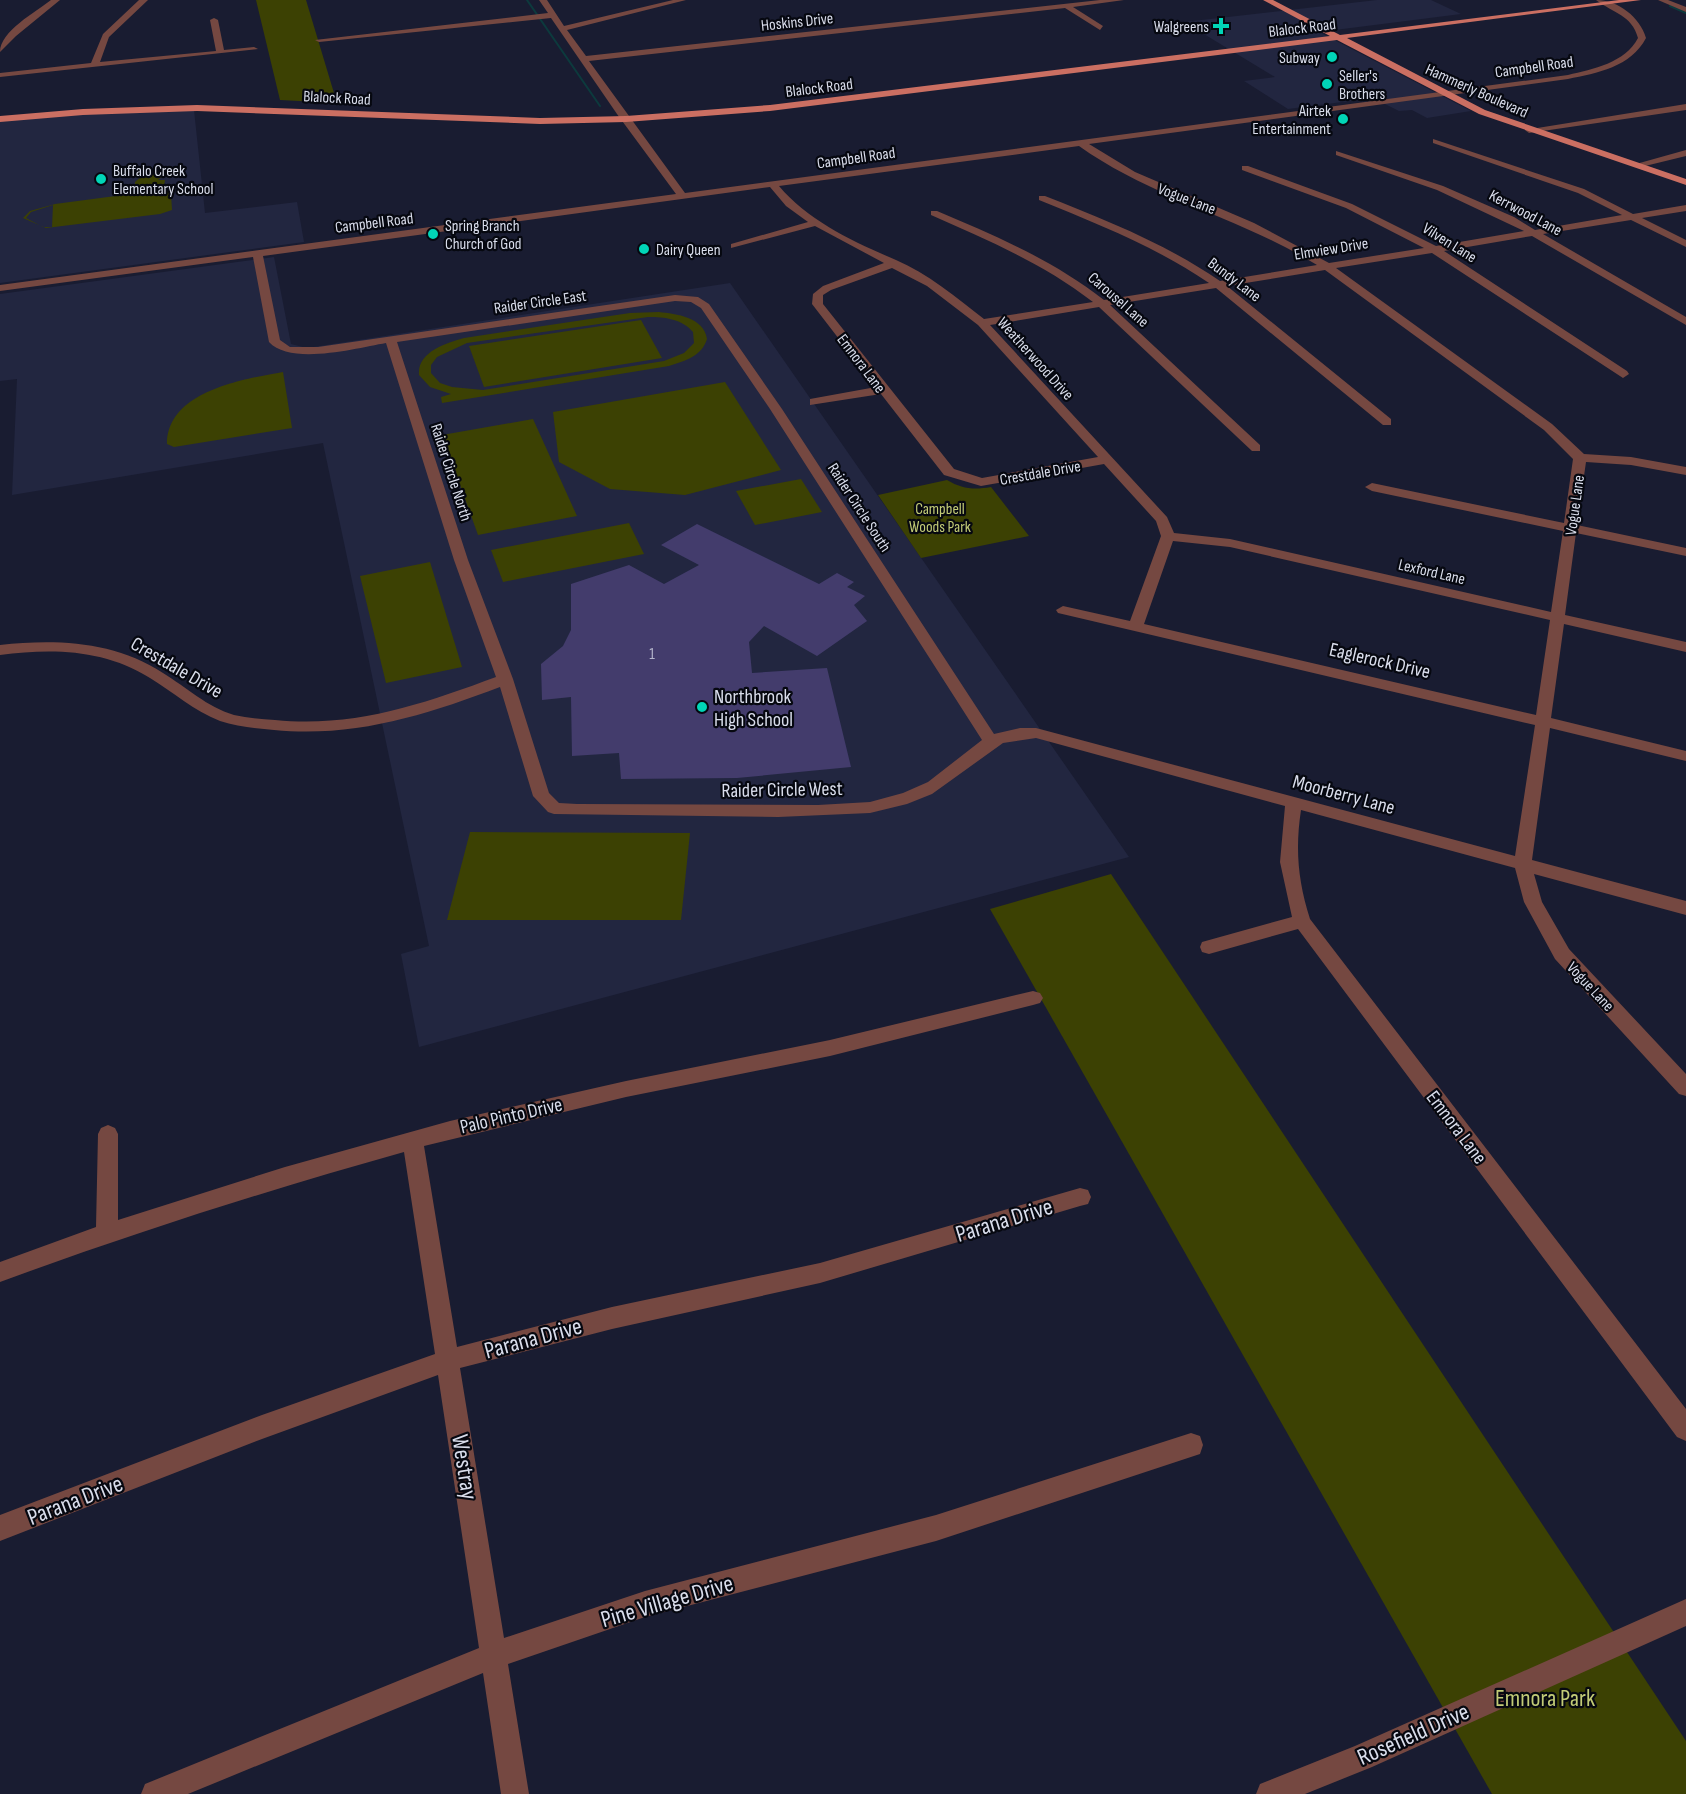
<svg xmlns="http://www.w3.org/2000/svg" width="1686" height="1794" font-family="'Sofia Sans Condensed',sans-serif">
<rect width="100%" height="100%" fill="#191c31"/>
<g fill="#222640">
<polygon points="1377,0 1431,0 1461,14 1319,32 1471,111 1427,118 1412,110 1399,111 1373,98 1288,109 1244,81 1275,77 1184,22"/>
<polygon points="194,110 205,213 297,202 304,242 0,283 0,121 81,114"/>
<polygon points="274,257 291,344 307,348 730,283 1129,857 419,1047 401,954 429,946 323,443 12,495 17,379 0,381 0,294"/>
</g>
<g fill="#3c4103" fill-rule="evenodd">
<polygon points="256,0 306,0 337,103 280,100"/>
<polygon points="158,173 163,176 158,180 165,180 164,186 135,188 135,182 144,174"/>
<path d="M 131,186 L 129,194 L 168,191 L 171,194 L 172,210 L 160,214 L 46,228 L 23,218 L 30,211 L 55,204 L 123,195 ZM 53,205 L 52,227 L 43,227 L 26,218 L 31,212 Z"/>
<path d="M 659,312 C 676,314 704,317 707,339 C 702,356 685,361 669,366 L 442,403 L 441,397 L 451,394 L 430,387 L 419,375 C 417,352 446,343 464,338 L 630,313 ZM 648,317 C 665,317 682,319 693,332 L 694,343 L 684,353 L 664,361 L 483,390 L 452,387 L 440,383 L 431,373 L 431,365 L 437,357 L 467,343 Z"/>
<polygon points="641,320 662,358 484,387 469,346"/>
<path d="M 283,372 L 292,428 L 174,447 L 167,444 C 167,391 244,379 283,372 Z"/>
<polygon points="725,382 781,470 685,495 610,489 559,462 553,412"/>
<polygon points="533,419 577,516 478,535 442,435"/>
<polygon points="801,479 822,512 755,525 736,491"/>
<path d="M 947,480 C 962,489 974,490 991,487 L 1029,536 L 921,558 L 878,495 Z"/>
<polygon points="629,523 644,554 503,582 491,550"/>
<polygon points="430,562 462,667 386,683 360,576"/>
<polygon points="470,832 690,833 681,920 447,920"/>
<polygon points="1111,874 1686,1741 1686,1794 1492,1794 990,909"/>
</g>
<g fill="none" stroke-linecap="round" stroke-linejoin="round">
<g stroke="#0c3a3d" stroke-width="2">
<polyline points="527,0 600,106"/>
<polyline points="1670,6 1686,13"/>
</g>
</g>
<polygon fill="#433c6c" points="697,524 819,584 837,573 854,582 847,587 865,596 854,605 867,621 817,656 764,626 749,642 752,673 827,668 851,767 737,778 621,779 619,753 572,756 571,697 542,700 541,664 563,646 571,630 571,584 629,565 664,584 699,565 661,545"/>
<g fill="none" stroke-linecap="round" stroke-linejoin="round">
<g fill="#754841" fill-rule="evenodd">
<path d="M 51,0 L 60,0 L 16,36 L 0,52 C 0,31 36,12 51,0 Z"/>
<polygon points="139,0 148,0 109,37 100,62 216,51 210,20 214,18 218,20 224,50 254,47 258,49 0,77 0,73 91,63 103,34"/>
<path d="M 539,0 L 547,0 L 564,26 L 673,0 L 686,0 L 567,30 L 586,56 L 1100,0 L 1124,0 L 1073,7 L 1103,26 L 1100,30 L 1065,8 L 589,61 L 685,193 L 1568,75 C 1593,69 1625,63 1638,38 C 1632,15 1613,13 1596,0 C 1618,0 1640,17 1646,38 C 1631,67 1597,73 1568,79 L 1089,144 L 1135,172 L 1254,223 L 1329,263 L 1424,248 L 1346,208 L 1242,170 L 1242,166 L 1248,166 L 1352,204 L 1436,246 L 1524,231 L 1437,190 L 1336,155 L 1336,151 L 1443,186 L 1514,217 L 1535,230 L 1622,215 L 1578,193 L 1433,143 L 1433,139 L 1584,189 L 1633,214 L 1686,205 L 1686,211 L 1642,218 L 1686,240 L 1686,247 L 1631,220 L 1543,234 L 1686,317 L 1686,325 L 1532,236 L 1444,251 L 1627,371 L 1629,374 L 1623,378 L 1432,253 L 1336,268 L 1552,424 L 1584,454 L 1631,457 L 1686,467 L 1686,475 L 1631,465 L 1586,462 L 1577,525 L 1686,548 L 1686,556 L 1576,533 L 1565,615 L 1686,642 L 1686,652 L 1564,624 L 1551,718 L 1686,751 L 1686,761 L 1550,728 L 1532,860 L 1686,901 L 1686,915 L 1534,874 L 1542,902 L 1569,949 L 1686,1074 L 1686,1096 L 1679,1094 L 1555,959 L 1524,902 L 1515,868 L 1301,810 C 1295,849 1298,882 1310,919 L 1686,1409 L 1686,1441 L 1677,1437 L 1298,929 L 1209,954 L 1202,952 L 1200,947 L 1202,942 L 1292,917 L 1280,862 L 1285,806 L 1036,738 L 1003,743 L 932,794 L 907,804 L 870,813 L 778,817 L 554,814 L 548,812 L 533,796 L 500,687 C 426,715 354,738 274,730 C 256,728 237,727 220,721 C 194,711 173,692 150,678 C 104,649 52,648 0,655 L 0,645 C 56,639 114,641 163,673 C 186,687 207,707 234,715 C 247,718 261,719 275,720 C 354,728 423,704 496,677 L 454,560 L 386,343 C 357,348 291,366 269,342 L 253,257 L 0,291 L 0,285 L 676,194 L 617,114 L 551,18 L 319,42 L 315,40 L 548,13 ZM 1079,146 C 1152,198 1241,218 1317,265 L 1220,281 C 1166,244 1106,220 1045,196 L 1039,196 L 1039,200 C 1098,224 1156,247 1209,283 L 1104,300 C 1051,259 998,237 937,211 L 931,211 L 931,215 C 987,240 1043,263 1093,302 L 984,319 C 957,298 927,273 896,260 C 856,243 808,221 779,186 ZM 770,187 L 786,206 L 808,222 L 731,244 L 731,248 L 815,226 L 884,263 L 823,286 L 813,294 L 812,304 L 876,387 L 810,399 L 810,405 L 881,394 L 944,475 L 981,486 L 1104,464 L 1156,521 L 1161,536 L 1130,621 L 1063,606 L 1056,610 L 1058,613 L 1535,725 L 1515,856 L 1036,728 L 1020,728 L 994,734 L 782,409 L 709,304 L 698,297 L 675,295 L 318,347 L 290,347 L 280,340 L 263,256 ZM 892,268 L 927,286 L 978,325 L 1098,457 L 982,478 L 954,469 L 823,304 L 823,295 L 831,290 ZM 1325,270 L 1544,430 L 1573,459 L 1564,523 L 1372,483 L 1365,487 L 1372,491 L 1563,531 L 1551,612 L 1230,539 L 1174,533 L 1167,517 L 990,325 L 1099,307 L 1252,451 L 1260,451 L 1260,445 L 1110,305 L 1216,288 L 1383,425 L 1391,425 L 1391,419 L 1227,286 ZM 675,301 L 691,302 L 701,308 L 770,409 L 982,740 L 928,782 L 903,793 L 870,802 L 818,805 L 577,804 L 559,803 L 549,793 L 513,679 L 468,560 L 397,342 ZM 1173,541 L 1230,547 L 1550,620 L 1536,715 L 1144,624 Z"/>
<polygon points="1658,0 1668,0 1686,7 1686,12"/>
<polygon points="1686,104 1686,110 1529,133 1525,130"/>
<polygon points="1686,150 1686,156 1641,167 1636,164"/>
<path d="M 1033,991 L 1040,993 L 1043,998 L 1040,1003 L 1033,1005 L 830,1056 L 626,1097 L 424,1146 L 457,1347 L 612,1307 L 820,1263 L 1080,1188 L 1088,1190 L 1091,1197 L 1088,1204 L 1080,1206 L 820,1283 L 612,1329 L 460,1368 L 504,1638 L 645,1591 L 936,1515 L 1191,1433 L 1200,1436 L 1203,1445 L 1200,1454 L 936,1541 L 645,1617 L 508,1664 L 529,1794 L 501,1794 L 483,1673 L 188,1794 L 141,1794 L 145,1784 L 479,1648 L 438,1375 L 262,1439 L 0,1541 L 0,1515 L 262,1415 L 435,1354 L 404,1152 C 268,1190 133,1233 0,1282 L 0,1262 L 96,1227 L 98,1134 L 101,1128 L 108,1125 L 115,1128 L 118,1134 L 118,1220 L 285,1167 L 450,1121 L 626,1081 L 830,1040 Z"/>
<polygon points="1686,1599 1686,1626 1372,1767 1305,1794 1256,1794 1260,1784 1355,1746"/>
</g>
<polygon fill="#cb6f62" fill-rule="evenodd" points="1263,0 1273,0 1340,35 1619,0 1641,0 1347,38 1485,110 1686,179 1686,185 1479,114 1337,40 770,111 626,122 540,124 197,111 83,115 0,122 0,116 83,109 197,105 540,118 626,116 770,105 1330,36"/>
</g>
<g fill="#01d5b7" stroke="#060810" stroke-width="2">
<path d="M1218 17h6v6h6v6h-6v6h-6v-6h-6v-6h6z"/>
<circle cx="1332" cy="57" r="6"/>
<circle cx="1327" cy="84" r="6"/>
<circle cx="1343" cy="119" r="6"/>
<circle cx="101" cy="179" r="6"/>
<circle cx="433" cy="234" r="6"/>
<circle cx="644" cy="249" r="6"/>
<circle cx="702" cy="707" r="6"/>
</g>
<g text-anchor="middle" stroke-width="4.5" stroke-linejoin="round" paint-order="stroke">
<g font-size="16" fill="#d9ddeb" stroke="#060810">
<text transform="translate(797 21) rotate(-6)" y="6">Hoskins Drive</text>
<text transform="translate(1302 27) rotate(-7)" y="6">Blalock Road</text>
<text transform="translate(1534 66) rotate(-8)" y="6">Campbell Road</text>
<text transform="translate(819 87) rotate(-7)" y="6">Blalock Road</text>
<text transform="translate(1477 90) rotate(24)" y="6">Hammerly Boulevard</text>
<text transform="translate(337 97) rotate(3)" y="6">Blalock Road</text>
<text transform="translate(856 157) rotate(-8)" y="6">Campbell Road</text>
<text transform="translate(1187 198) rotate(21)" y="6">Vogue Lane</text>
<text transform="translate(1526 212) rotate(28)" y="6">Kerrwood Lane</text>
<text transform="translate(374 222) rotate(-7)" y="6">Campbell Road</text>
<text transform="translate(1450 242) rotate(32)" y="6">Vilven Lane</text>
<text transform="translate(1331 248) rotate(-9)" y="6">Elmview Drive</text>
<text transform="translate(1235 279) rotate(37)" y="6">Bundy Lane</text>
<text transform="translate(1119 299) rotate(41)" y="6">Carousel Lane</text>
<text transform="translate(540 301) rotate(-8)" y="6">Raider Circle East</text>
<text transform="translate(1036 358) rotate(48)" y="6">Weatherwood Drive</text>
<text transform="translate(862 363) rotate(53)" y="6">Emnora Lane</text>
<text transform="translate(452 472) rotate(72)" y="6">Raider Circle North</text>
<text transform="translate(1040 472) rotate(-10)" y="6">Crestdale Drive</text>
<text transform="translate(1574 505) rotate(-82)" y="6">Vogue Lane</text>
<text transform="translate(860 507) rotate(57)" y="6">Raider Circle South</text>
<text transform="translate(1432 571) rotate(13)" y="6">Lexford Lane</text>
<text transform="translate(1591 986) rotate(47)" y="6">Vogue Lane</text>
</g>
<g font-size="16" fill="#d9ddeb" stroke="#060810" text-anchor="start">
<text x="1209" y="32" text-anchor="end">Walgreens</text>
<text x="1320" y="63" text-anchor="end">Subway</text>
<text x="1339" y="81">Seller's<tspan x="1339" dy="18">Brothers</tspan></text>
<text x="1331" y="116" text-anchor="end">Airtek<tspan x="1331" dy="18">Entertainment</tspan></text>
<text x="113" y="176">Buffalo Creek<tspan x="113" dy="18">Elementary School</tspan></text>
<text x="445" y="231">Spring Branch<tspan x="445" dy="18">Church of God</tspan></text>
<text x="656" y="255">Dairy Queen</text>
</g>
<g font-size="16" fill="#c3cc77" stroke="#060810">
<text x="940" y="514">Campbell<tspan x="940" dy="18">Woods Park</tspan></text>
</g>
<g font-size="16" fill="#b4b5cb">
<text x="652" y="659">1</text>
</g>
<g font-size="20" fill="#d9ddeb" stroke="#060810">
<text transform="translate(1380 660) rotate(13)" y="7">Eaglerock Drive</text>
<text transform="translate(177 667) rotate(30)" y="7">Crestdale Drive</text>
<text transform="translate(782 789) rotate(-1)" y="7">Raider Circle West</text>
<text transform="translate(1344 794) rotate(15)" y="7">Moorberry Lane</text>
<text transform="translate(511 1115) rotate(-13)" y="7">Palo Pinto Drive</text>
<text transform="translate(1457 1127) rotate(53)" y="7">Emnora Lane</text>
</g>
<g font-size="20" fill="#d9ddeb" stroke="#060810" text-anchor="start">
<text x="714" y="703">Northbrook<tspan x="714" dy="23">High School</tspan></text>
</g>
<g font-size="24" fill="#d9ddeb" stroke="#060810">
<text transform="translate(1004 1220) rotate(-17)" y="8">Parana Drive</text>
<text transform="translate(533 1338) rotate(-15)" y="8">Parana Drive</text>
<text transform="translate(465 1467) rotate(81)" y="8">Westray</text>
<text transform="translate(75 1500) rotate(-21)" y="8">Parana Drive</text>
<text transform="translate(667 1601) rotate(-16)" y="8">Pine Village Drive</text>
<text transform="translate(1413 1734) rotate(-24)" y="8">Rosefield Drive</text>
</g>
<g font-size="24" fill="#c3cc77" stroke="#060810">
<text x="1545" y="1706">Emnora Park</text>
</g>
</g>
</svg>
